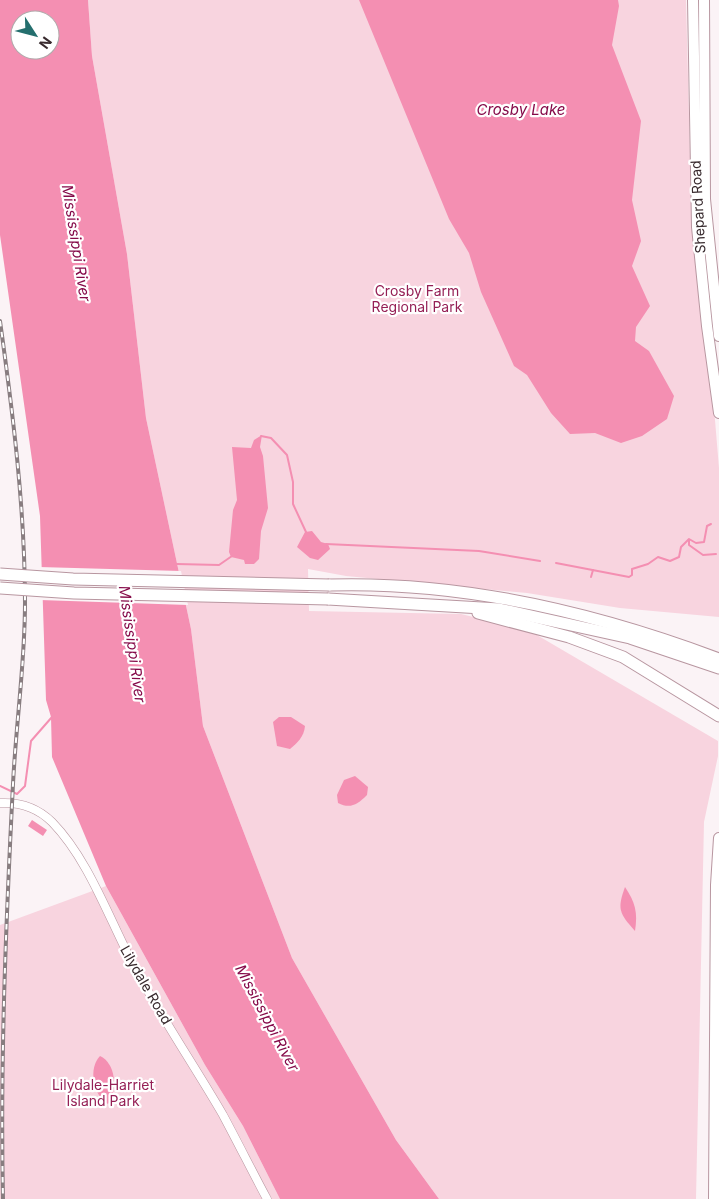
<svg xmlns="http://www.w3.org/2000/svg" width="719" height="1199" font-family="Inter,sans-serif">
<rect width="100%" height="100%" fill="#fbf3f6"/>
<g fill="#f8d4df">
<polygon points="88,0 686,0 692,236 697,252 712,384 719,468 719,617 620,608 527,593 346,576 308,569 309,611 461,614 530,631 718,741 718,756 704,822 696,1199 439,1199 396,1140 292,958 203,726 191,629 146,418 127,254 92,56"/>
<polygon points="106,886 205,1065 243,1126 280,1199 0,1199 0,925"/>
</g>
<g fill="#f48fb2" fill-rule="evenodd">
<path d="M 0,0 L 88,0 L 92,56 L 127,254 L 146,418 L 191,629 L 203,726 L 292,958 L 396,1140 L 439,1199 L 280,1199 L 243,1126 L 205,1065 L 106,886 L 52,757 L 51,717 L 46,700 L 40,516 L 0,235 ZM 20,20 L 50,20 L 50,50 L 20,50 Z"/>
<polygon points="359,0 618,0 619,6 612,45 641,121 632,200 641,241 632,266 650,306 636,327 635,341 649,351 674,396 667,419 642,436 621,443 595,433 570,434 551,413 527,375 514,366 481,292 469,253 449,219"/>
<polygon points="262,435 260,447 263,456 268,508 261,531 259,559 254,564 245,564 244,560 231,557 229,552 233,510 237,500 232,447 251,448 254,440"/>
<polygon points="312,531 321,542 328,544 330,549 318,560 310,558 297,547 305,532"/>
<path d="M 279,717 L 291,717 L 305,726 C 304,737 297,743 290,749 L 277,746 L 273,722 Z"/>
<path d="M 355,776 L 368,787 L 367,795 C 357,805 350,809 338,803 L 337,795 L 344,780 Z"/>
<polygon points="32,820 47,830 43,836 28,826"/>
<path d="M 625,887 C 635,902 638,912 635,931 C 619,913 617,909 625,887 Z"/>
<path d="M 100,1056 C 116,1063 118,1091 108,1104 C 93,1096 88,1068 100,1056 Z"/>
</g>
<polygon fill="#fbf3f6" points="39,567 181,571 188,605 40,600"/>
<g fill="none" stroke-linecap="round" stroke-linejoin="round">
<g stroke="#f48fb2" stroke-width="2">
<polyline points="261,436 271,438 287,455 293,482 293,504 306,532"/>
<polyline points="689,540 689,545 703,555 716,554"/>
<polyline points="326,544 479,551 540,561"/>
<polyline points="556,563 629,577 632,575 632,569 648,564 658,557 670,561 679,557 681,547 689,539 696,543 704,542 707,526 711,524"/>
<polyline points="177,564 219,565 232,556"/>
<polyline points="591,577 593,570"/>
<polyline points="0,786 17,794 25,786 31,741 52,717"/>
</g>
<g stroke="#b896a0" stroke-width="9">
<path id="tertiary" d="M 0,803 C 19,802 38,808 52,822 C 89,860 109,919 134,966 C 161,1017 194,1065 223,1115 C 238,1143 252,1171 267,1199"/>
</g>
<g stroke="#b896a0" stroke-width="12">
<g id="trunk">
<polyline points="693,0 697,227 707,326 719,413"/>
<polyline points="704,0 705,199 719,336"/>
<polyline points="714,1199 716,885 719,838"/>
</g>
</g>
<g stroke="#b896a0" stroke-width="13">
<g id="motorway">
<path d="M 329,585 C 463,581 594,612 719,659"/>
<polyline points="328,599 499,609 630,638 719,668"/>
<polyline points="478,613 569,637 623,657 719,716"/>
</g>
</g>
<use href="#tertiary" stroke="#fff" stroke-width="8"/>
<use href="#trunk" stroke="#fff" stroke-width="10"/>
<use href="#motorway" stroke="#fff" stroke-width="11"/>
<g stroke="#887d80" stroke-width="4">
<path id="rail" d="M 0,321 C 13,414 25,509 25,603 C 25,663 16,723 13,784 C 6,922 0,1061 3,1199"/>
</g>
<use href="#rail" stroke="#fff" stroke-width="2" stroke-dasharray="5.5" stroke-linecap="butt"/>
<g stroke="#b896a0" stroke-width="13" stroke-linecap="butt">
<g id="motorway-bridge">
<polyline points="0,574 73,579 329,585"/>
<polyline points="0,588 74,593 328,599"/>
</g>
</g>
<use href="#motorway-bridge" stroke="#fff" stroke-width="11"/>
</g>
<g text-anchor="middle" stroke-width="4.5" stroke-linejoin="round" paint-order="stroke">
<g font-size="14" fill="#382a2e" stroke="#fff">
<text transform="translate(698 207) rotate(-93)" y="5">Shepard Road</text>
<text transform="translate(146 985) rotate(60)" y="5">Lilydale Road</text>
</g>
<g font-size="14" fill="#952056" stroke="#fff">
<text x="417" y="296">Crosby Farm<tspan x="417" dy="16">Regional Park</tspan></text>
<text x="103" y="1090">Lilydale-Harriet<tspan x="103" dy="16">Island Park</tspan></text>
</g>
<g font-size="15" font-style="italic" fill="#850a49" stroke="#fff">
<text x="521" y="115">Crosby Lake</text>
<text transform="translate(76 243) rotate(81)" y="5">Mississippi River</text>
<text transform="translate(132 644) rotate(82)" y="5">Mississippi River</text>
<text transform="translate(267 1018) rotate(62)" y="5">Mississippi River</text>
</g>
</g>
<g transform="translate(35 35) rotate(126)"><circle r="24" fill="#ffffff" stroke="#afaaab"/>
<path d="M0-4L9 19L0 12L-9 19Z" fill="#246f6e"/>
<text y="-8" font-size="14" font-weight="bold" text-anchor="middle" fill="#382a2e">N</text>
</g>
</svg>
